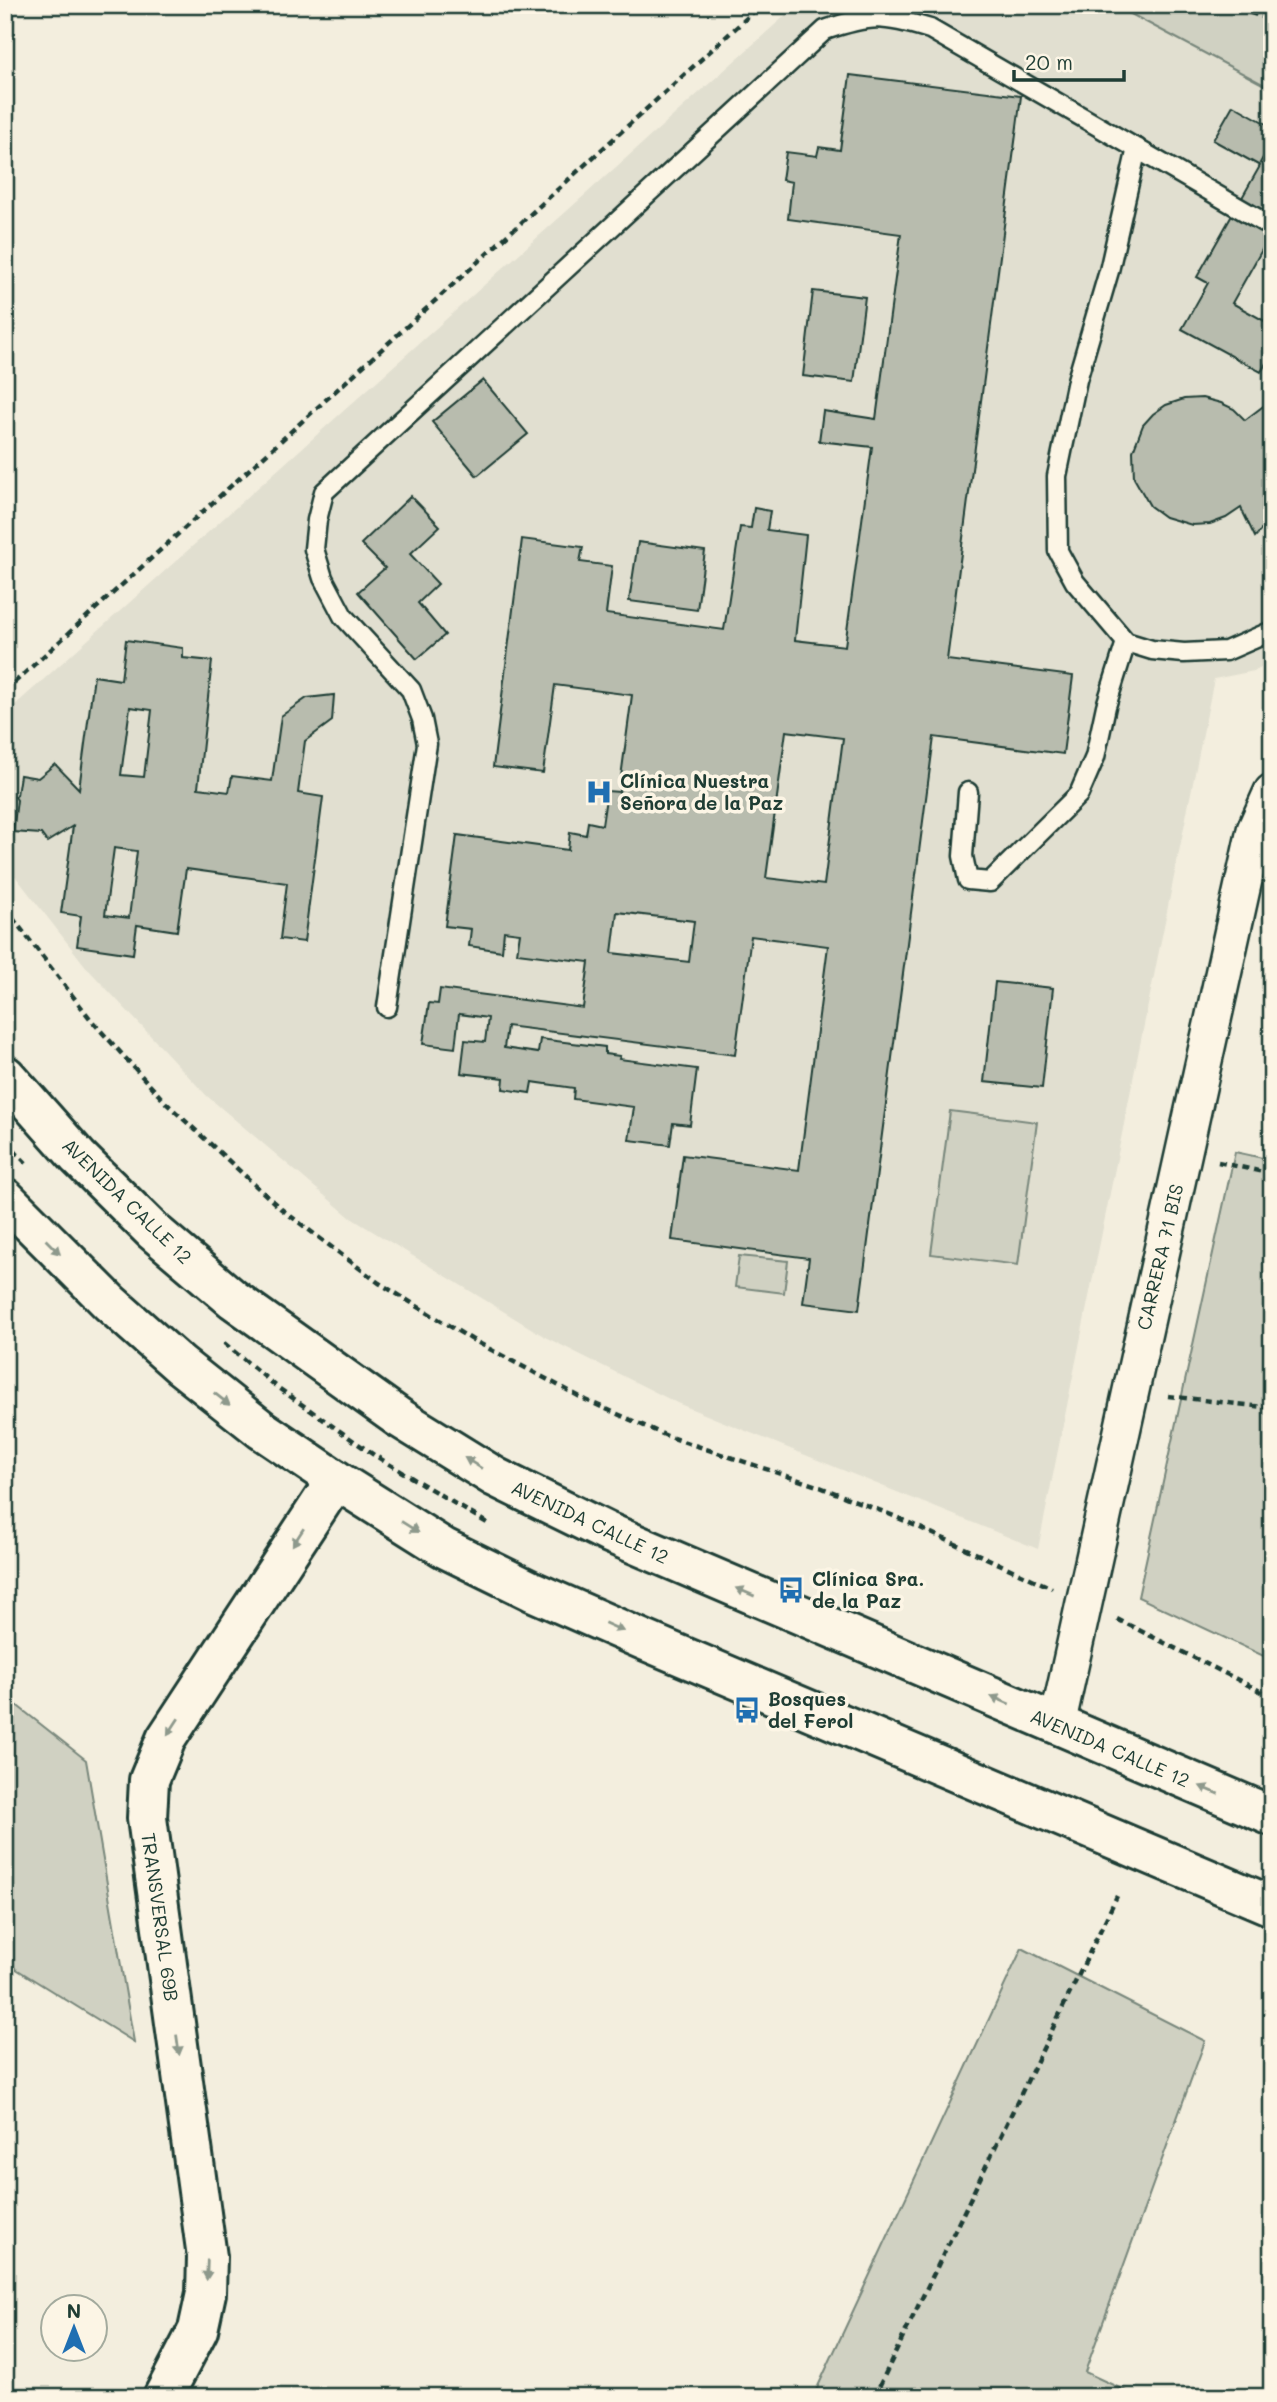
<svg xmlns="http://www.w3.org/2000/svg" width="1277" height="2402" font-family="Mali,sans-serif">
<rect width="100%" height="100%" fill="#f3eede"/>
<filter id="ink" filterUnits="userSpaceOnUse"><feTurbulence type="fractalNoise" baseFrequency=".0143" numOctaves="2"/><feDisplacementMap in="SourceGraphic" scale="14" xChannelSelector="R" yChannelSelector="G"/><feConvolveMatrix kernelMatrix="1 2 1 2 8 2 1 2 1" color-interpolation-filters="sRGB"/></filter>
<g filter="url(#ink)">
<polygon fill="#e1dfd0" points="797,5 1114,5 1272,89 1272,663 1254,671 1214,679 1038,1549 677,1403 547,1338 351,1218 207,1096 87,968 5,863 5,714"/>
<g fill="#d0d1c2" stroke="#78877b" stroke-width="2">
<polygon points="1114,5 1272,5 1272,89"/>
<polygon points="950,1111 1037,1122 1018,1265 931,1254"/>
<polygon points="1235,1152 1272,1160 1272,1660 1138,1597"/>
<polygon points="739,1256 788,1261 784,1293 735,1287"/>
<polygon points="5,1696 86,1760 134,2042 5,1962"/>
<polygon points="1022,1948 1205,2041 1085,2372 1139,2397 813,2397"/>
</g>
<g fill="#b8bcae" stroke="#1f3d34" stroke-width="2" fill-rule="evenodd">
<path d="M 850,75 L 1021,96 L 947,660 L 1073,676 L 1063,754 L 934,737 L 859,1310 L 803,1303 L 809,1258 L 672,1240 L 683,1155 L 799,1170 L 828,946 L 751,936 L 735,1055 L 507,1026 L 504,1048 L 538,1053 L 540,1039 L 605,1047 L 605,1054 L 620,1056 L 619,1059 L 697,1069 L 690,1125 L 673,1123 L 670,1145 L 629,1140 L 634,1107 L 573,1099 L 574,1088 L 532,1082 L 530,1093 L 503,1089 L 504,1078 L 461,1073 L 465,1040 L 485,1042 L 488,1018 L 459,1014 L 455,1048 L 423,1044 L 429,1003 L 438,1004 L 440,989 L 583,1008 L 589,962 L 517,953 L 520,933 L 504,931 L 502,951 L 469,946 L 471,929 L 445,926 L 457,835 L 568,850 L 570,832 L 586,835 L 588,822 L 602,825 L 607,791 L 619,792 L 632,695 L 555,685 L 543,773 L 493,767 L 522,539 L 583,547 L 580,562 L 612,566 L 606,614 L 724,630 L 740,527 L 751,528 L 754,508 L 770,511 L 767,530 L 806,535 L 795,640 L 845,646 L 872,447 L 819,441 L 823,411 L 876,419 L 901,234 L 788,219 L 792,182 L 782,180 L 786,152 L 817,156 L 819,147 L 840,150 ZM 786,731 L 843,738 L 824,885 L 766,878 ZM 617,912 L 694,921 L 689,962 L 612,953 Z"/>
<polygon points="1233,105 1272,127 1272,142 1260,163 1272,169 1272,232 1232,303 1272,325 1272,353 1261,372 1182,329 1208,283 1197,277 1260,166 1213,140"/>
<polygon points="813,291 865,297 854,382 803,376"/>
<polygon points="483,380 528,434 477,476 432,422"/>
<polygon points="1202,398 1221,403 1234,409 1245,420 1270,401 1272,404 1272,518 1255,537 1241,508 1226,518 1210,524 1192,525 1165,517 1150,506 1134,478 1133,451 1143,425 1153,414 1166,405 1184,399"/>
<polygon points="411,496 440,526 410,554 438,584 418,603 445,635 417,659 358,592 385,568 361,544"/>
<polygon points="638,542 705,551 697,610 629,601"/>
<path d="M 126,640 L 183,648 L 183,658 L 212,661 L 198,788 L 229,792 L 232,776 L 272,781 L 281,716 L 307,698 L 334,695 L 332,721 L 305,741 L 298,793 L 323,797 L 304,942 L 280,939 L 287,883 L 186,869 L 177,931 L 137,925 L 133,954 L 77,946 L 81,916 L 61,913 L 73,826 L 47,842 L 41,834 L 13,832 L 17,800 L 15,797 L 17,795 L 20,775 L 38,778 L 55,764 L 79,789 L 94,676 L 121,680 ZM 130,707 L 152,710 L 144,777 L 121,775 ZM 114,848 L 137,851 L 129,918 L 105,915 Z"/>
<polygon points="995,982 1053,988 1042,1088 984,1082"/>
</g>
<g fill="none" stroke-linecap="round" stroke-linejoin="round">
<g stroke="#1f3d34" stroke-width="23">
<g id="service">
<polyline points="1137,148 1109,271 1077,380 1057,476 1058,551 1075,582 1126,642 1152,650 1184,653 1226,651 1272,631"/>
<polyline points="968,792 963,856 968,880 990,882 1079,794 1095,757 1106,706 1126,642"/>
<path d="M 387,1007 L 427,744 L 422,719 L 411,690 L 343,616 L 323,578 L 314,549 L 317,520 L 324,492 L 825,30 C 872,14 883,15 930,29 L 1272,227"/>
</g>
</g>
<g stroke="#1f3d34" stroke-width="40">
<polyline id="minor" points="1057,1725 1255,830 1272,792"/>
</g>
<g stroke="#1f3d34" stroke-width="44">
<polyline id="tertiary" points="163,2397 198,2330 206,2293 207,2257 147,1818 149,1780 166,1739 336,1480"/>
</g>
<g stroke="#1f3d34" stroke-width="44">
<g id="secondary">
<polyline points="5,1075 78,1157 153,1231 233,1299 398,1417 495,1477 607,1532 1272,1816"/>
<polyline points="5,1198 110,1303 180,1365 262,1430 336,1480 444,1548 532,1591 644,1640 1272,1906"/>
</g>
</g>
<g stroke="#1f3d34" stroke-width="4.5" stroke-dasharray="7 5" stroke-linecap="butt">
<polyline points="1227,5 1272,20"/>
<polyline points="5,691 761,5"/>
<polyline points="5,908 92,1021 166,1103 280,1208 379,1283 471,1339 586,1400 667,1436 820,1487 894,1516 1052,1588"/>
<polyline points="5,1141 28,1165"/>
<polyline points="1218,1162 1272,1174"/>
<polyline points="224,1343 277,1387 374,1455 487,1523"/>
<polyline points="1168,1396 1272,1408"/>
<polyline points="1117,1619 1272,1697"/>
<polyline points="874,2397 1117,1896"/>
</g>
<use href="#service" stroke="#fcf5e5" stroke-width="18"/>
<use href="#minor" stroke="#fcf5e5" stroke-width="35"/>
<use href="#tertiary" stroke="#fcf5e5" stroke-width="38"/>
<use href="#secondary" stroke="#fcf5e5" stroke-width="38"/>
</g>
<defs><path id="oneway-solid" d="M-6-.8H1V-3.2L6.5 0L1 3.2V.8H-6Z" transform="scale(1.75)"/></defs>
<g fill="#8e998c">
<use href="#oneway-solid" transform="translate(53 1247) rotate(45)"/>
<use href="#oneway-solid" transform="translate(222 1399) rotate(38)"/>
<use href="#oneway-solid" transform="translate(473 1463) rotate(-148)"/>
<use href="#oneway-solid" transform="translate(410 1527) rotate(32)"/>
<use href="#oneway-solid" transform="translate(298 1537) rotate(123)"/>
<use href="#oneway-solid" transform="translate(745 1592) rotate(-157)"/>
<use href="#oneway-solid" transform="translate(614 1627) rotate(24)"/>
<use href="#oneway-solid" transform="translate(1000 1700) rotate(-157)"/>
<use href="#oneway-solid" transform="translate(173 1727) rotate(123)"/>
<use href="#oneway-solid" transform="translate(1209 1790) rotate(-157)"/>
<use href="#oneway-solid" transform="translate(178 2045) rotate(82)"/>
<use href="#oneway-solid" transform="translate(207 2270) rotate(92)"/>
</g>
</g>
<defs>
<g id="hospital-bare" transform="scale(2.1)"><path d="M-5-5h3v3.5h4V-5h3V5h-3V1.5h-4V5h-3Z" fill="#1f6fb2" stroke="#fcf5e5" stroke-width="2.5" paint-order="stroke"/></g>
<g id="bus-bare" transform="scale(2.1)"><path d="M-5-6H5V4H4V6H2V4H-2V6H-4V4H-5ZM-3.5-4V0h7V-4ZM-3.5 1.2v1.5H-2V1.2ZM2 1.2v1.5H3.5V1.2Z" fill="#1f6fb2" stroke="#fcf5e5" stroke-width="2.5" paint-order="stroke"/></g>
</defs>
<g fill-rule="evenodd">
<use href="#hospital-bare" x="599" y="792"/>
<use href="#bus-bare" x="791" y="1590"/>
<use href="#bus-bare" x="747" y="1710"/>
</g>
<g text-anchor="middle" stroke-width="7" stroke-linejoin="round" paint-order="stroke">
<g font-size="19" font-weight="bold" fill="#1f3d34" stroke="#fcf5e5" text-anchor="start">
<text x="620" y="788">Clínica Nuestra<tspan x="620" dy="22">Señora de la Paz</tspan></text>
<text x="812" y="1586">Clínica Sra.<tspan x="812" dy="22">de la Paz</tspan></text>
<text x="768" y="1706">Bosques<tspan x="768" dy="22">del Ferol</tspan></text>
</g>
<g font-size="19" fill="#1f3d34" stroke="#fcf5e5">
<text transform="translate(127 1201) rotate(44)" y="7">AVENIDA CALLE 12</text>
<text transform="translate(1160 1257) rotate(-77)" y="7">CARRERA 71 BIS</text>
<text transform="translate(590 1522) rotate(25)" y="7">AVENIDA CALLE 12</text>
<text transform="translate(1110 1748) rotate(23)" y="7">AVENIDA CALLE 12</text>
<text transform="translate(160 1917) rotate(82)" y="7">TRANSVERSAL 69B</text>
</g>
</g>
<rect width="1277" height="2402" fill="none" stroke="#fcf5e5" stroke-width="28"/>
<rect x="14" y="14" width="1249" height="2374" fill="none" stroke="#1f3d34" stroke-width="2.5" filter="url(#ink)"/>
<g transform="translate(74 2328)"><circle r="33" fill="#fcf5e5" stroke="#a4ab9e" stroke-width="2"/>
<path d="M0-5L12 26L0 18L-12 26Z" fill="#1f6fb2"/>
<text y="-10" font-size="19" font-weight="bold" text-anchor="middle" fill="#1f3d34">N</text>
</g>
<path d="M1014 70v10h110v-10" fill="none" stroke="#1f3d34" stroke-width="3.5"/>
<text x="1025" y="70" font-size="21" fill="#1f3d34" stroke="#fcf5e5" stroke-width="5" paint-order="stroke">20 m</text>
</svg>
